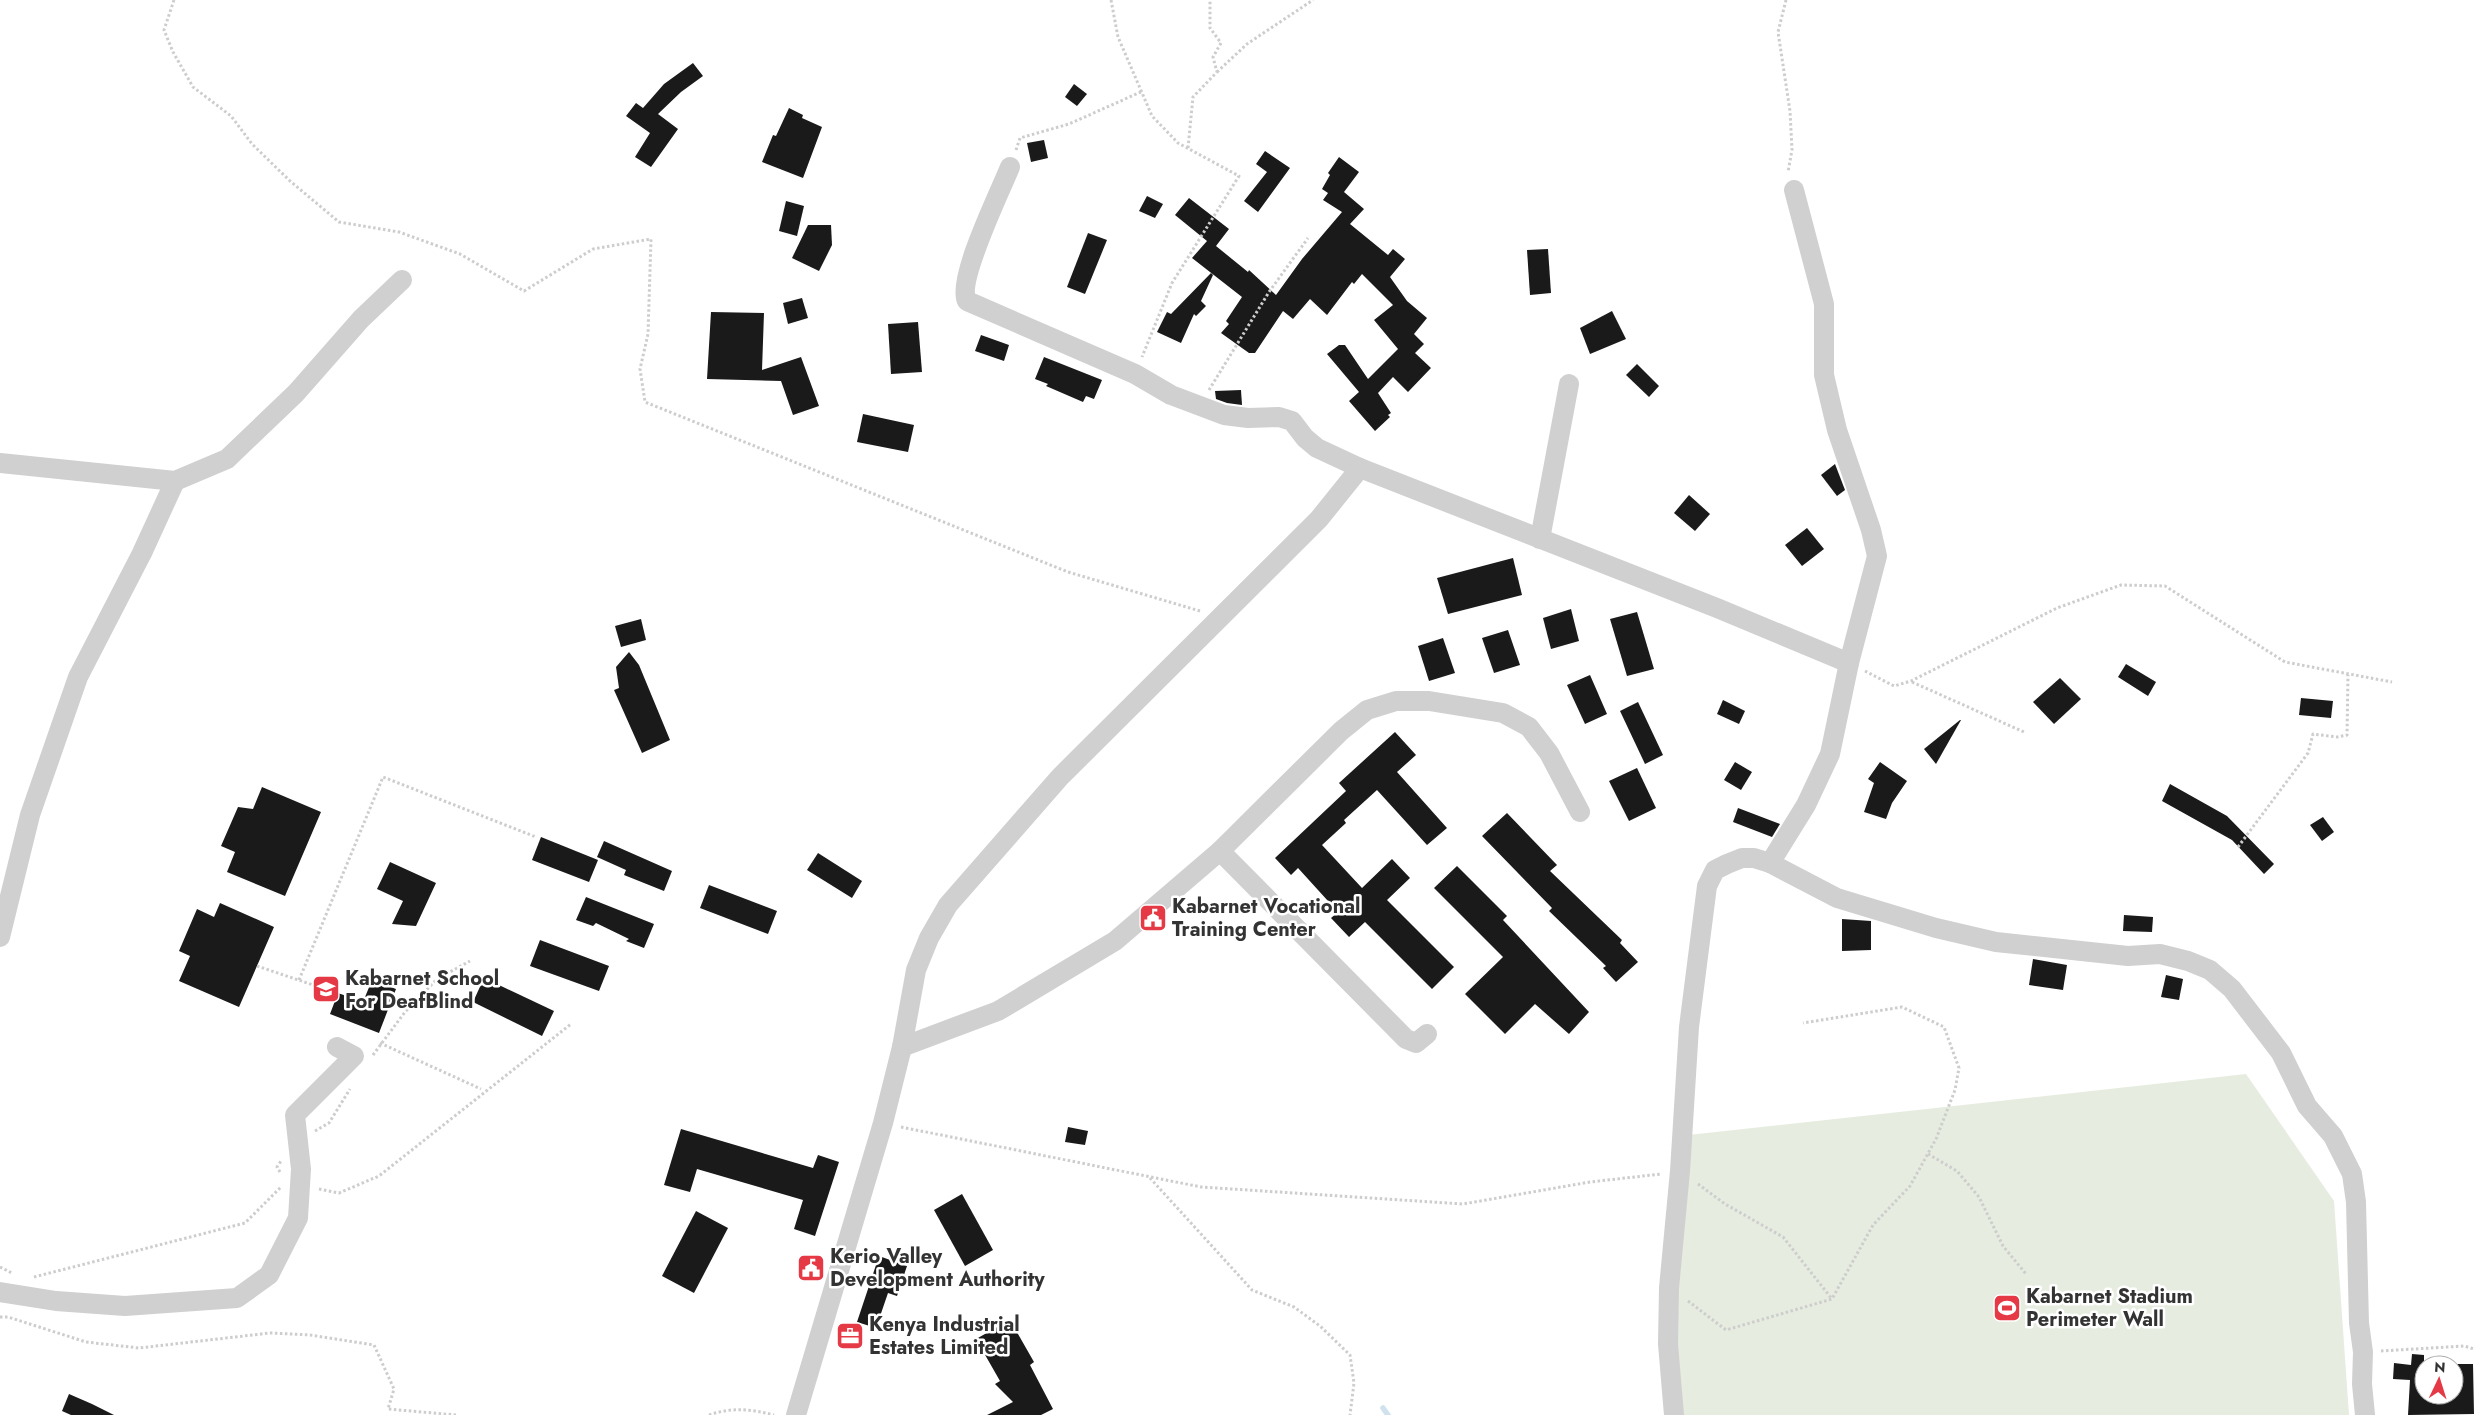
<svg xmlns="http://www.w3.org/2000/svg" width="2474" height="1415" font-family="Jost,sans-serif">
<rect width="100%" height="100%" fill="#fff"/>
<polygon fill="#e6ecdf" points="2246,1074 2334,1201 2349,1415 1667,1415 1679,1136"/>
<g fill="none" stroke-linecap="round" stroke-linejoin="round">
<polyline stroke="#cfe2ee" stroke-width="5.5" points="1383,1408 1388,1415"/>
</g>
<g fill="#1a1a1a">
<polygon points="693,63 703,76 681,92 658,114 678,129 651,167 635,157 650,133 626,116 636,103 643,108 664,84"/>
<polygon points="1074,84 1087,94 1077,106 1065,97"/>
<polygon points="789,108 803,115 802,118 822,127 803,178 762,162 773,135 776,136"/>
<polygon points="1044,140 1048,158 1031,162 1027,143"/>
<polygon points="1265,151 1290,168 1258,212 1244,201 1267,172 1256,164"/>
<polygon points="1339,157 1359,172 1344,192 1364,209 1350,224 1388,255 1393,249 1405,259 1390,277 1407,301 1427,318 1414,334 1424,344 1415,353 1431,368 1408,392 1393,377 1378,393 1391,413 1388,415 1390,417 1375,431 1349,401 1359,392 1327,354 1339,345 1345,345 1368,379 1398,349 1374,320 1393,305 1362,274 1354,284 1352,282 1327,315 1310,299 1293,319 1283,311 1255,353 1249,353 1221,333 1229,324 1226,321 1242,297 1192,258 1207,241 1175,215 1189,198 1229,229 1216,246 1248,272 1249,270 1276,295 1302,259 1342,212 1323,200 1328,193 1322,189 1330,175 1328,173"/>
<polygon points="1147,196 1163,204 1155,218 1139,211"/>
<polygon points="786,201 804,206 797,236 779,231"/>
<polygon points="808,225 831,225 832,245 819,271 792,258"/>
<polygon points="1088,233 1107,240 1085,294 1067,287"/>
<polygon points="1548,249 1551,293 1530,295 1527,250"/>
<polygon points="1211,273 1213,275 1201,301 1206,306 1196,316 1194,314 1181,343 1157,332 1167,312 1171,314"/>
<polygon points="802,298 808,318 788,324 783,303"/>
<polygon points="1612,311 1626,339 1590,354 1580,328"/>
<polygon points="711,312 764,313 762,370 801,357 819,406 793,415 781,381 707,379"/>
<polygon points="918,322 922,372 891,374 888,324"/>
<polygon points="981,335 1009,345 1004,361 975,351"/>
<polygon points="1044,357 1102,380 1094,399 1086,396 1083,402 1046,386 1048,384 1035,379"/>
<polygon points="1637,364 1659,386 1649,397 1626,375"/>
<polygon points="1241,390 1242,405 1227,403 1216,399 1215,391"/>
<polygon points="863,414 914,425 908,452 857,442"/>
<polygon points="1835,464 1845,490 1837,496 1821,475"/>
<polygon points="1689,495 1710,514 1695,531 1674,513"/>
<polygon points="1807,528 1824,549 1802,566 1785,545"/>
<polygon points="1513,558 1522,595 1448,614 1437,578"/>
<polygon points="1571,609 1579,641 1551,649 1543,618"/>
<polygon points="1637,612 1654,669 1627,676 1610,619"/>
<polygon points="641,619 646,640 621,647 615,626"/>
<polygon points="1508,630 1520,665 1494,673 1482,638"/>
<polygon points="1443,638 1455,673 1429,681 1418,646"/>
<polygon points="629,652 639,665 670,740 642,753 614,690 619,688 616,667"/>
<polygon points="2126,664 2156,682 2148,696 2118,677"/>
<polygon points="1590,675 1607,714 1585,724 1567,685"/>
<polygon points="2060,678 2081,699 2054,724 2033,702"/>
<polygon points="2301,698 2333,701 2331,718 2299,715"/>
<polygon points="1723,700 1745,711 1739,724 1717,714"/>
<polygon points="1638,702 1663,755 1645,764 1620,711"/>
<polygon points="1960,720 1961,720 1936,764 1924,749"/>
<polygon points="1395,732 1416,755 1397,772 1447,828 1427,845 1377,790 1344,820 1346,823 1322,845 1362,888 1392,859 1410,878 1387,900 1454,967 1432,989 1365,922 1349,937 1331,918 1338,912 1298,868 1291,875 1275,858 1346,791 1339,783"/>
<polygon points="1735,762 1752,772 1741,790 1724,780"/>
<polygon points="1880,762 1907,781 1892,803 1886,819 1864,812 1874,783 1868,779"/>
<polygon points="1637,768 1656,808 1629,821 1609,781"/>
<polygon points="2170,784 2227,816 2274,864 2264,874 2232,840 2162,801"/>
<polygon points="262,787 321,812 285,896 227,872 235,852 221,846 238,807 253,809"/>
<polygon points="1738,808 1780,824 1772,837 1733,822"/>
<polygon points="1507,813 1557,865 1550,871 1622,940 1620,943 1638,962 1616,982 1603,968 1606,966 1549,911 1552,908 1482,836"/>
<polygon points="2323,817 2334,832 2322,841 2310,825"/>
<polygon points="541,837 598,860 589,882 532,860"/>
<polygon points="604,841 672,871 664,891 624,875 626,870 597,857"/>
<polygon points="818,853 862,881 852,898 807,870"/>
<polygon points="390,862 436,883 416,926 392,924 403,901 377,889"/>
<polygon points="1457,866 1507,916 1503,920 1589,1012 1569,1034 1535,1004 1505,1034 1465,994 1503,957 1434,888"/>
<polygon points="709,885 777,911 768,934 700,908"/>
<polygon points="586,897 654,924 644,948 626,941 629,939 596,923 593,926 576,920"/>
<polygon points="220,903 274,927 239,1007 179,981 190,956 179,951 197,909 214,917"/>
<polygon points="2124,915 2153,917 2152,932 2123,931"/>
<polygon points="1842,919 1871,921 1871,950 1842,951"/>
<polygon points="540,940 609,966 599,991 530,966"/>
<polygon points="2033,959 2067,965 2063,990 2029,985"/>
<polygon points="2166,975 2183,979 2179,1000 2161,997"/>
<polygon points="484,978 554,1011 542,1036 473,1002"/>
<polygon points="372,980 396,989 379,1033 330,1014 338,993 363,1002"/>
<polygon points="1068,1127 1088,1131 1085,1145 1065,1142"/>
<polygon points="681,1129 813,1168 818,1155 839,1162 815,1236 794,1229 803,1200 697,1169 690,1192 664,1185"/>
<polygon points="962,1194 993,1250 965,1266 934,1210"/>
<polygon points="696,1211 728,1228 694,1293 662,1276"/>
<polygon points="879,1256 907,1266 897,1296 888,1293 876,1328 857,1322"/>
<polygon points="1010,1320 1034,1362 1030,1365 1053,1409 1041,1415 987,1415 1013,1402 995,1384 1000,1381 976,1339"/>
<polygon points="2412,1354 2424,1355 2424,1395 2454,1395 2454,1364 2473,1364 2474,1414 2408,1415 2410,1380 2393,1379 2394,1363 2411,1365"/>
<polygon points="69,1394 92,1404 114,1415 71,1415 62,1411"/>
</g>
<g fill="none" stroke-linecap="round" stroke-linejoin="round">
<g stroke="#cdcdcd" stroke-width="3" stroke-dasharray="2.5 2.5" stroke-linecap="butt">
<polyline points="174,0 164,30 173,52 193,87 231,116 252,144 290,181 339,222 399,232 460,254 524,291 593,249 651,239 648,334 640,369 645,402 1068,572 1200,611"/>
<polyline points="1111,0 1118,37 1152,116 1178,143 1239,176 1172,283 1142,357"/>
<polyline points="1786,0 1778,32 1790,111 1792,150 1788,172"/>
<polyline points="1217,72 1247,44 1313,0"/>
<polyline points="1188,148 1193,97 1217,72 1213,57 1221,43 1210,28 1210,0"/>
<polyline points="1016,150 1020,138 1069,124 1143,91"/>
<polyline points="1209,390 1269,292 1308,238"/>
<polyline points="1865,671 1894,686 1911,681 2057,608 2121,585 2165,586 2285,662 2392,682"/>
<polyline points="1912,682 2024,732"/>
<polyline points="2238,847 2308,753 2313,734 2337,737 2347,735 2348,675"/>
<polyline points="257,966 331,991"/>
<polyline points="299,980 383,777 536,837"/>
<polyline points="380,1043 481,1089"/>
<polyline points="373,1055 405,1012 437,979 470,961"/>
<polyline points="901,1127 1201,1187 1463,1204 1590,1182 1661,1174"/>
<polyline points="315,1131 329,1123 350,1089"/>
<polyline points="1928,1154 1957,1171 1979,1197 2003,1246 2026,1274"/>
<polyline points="280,1172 277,1167 281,1161"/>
<polyline points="1150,1178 1252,1290 1294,1307 1320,1326 1350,1355 1354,1383 1350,1415"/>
<polyline points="1698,1184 1725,1204 1783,1237 1832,1299"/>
<polyline points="319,1189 339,1193 379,1176 571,1024"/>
<polyline points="0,1267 12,1273"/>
<polyline points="34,1277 245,1223 281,1187"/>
<polyline points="1688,1301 1726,1330 1832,1299 1873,1225 1910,1186 1936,1139 1955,1090 1959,1068 1944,1027 1902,1007 1803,1023"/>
<polyline points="0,1317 8,1317 86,1342 139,1348 270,1333 310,1335 374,1345 394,1389 388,1409 456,1415"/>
<polyline points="2381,1351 2464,1346 2474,1349"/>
<path d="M 709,1415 C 732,1407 751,1409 774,1415"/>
</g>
<g stroke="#d0d0d0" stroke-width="20">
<path d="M 1010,167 C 1000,192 956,281 967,301 L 1135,374 L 1171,395 L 1224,415 L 1248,418 L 1279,417 L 1292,421 L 1305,438 L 1317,448 L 1360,468"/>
<polyline points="0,463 175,481 227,459 296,393 361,319 402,280"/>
<polyline points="1540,539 1569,384"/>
<polyline points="1220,851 1406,1039 1416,1043 1427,1034"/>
<polyline points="1770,863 1806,805 1830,754 1849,663"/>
<polyline points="0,937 30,815 78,677 142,553 175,481"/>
<polyline points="902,1047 998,1011 1115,941 1220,851 1341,731 1367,710 1396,701 1429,701 1503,713 1529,727 1549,753 1580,812"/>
<polyline points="0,1292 56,1301 125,1306 237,1298 269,1275 298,1218 301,1169 295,1115 354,1056 337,1047"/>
<polyline points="796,1415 883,1123 902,1047 916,970 929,938 948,905 1060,777 1319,519 1360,468 1717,608 1849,663 1877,556 1871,530 1837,430 1824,375 1824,304 1794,190"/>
<polyline points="1674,1415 1668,1344 1669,1288 1680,1171 1689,1027 1707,886 1715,870 1727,864 1742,858 1754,858 1770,863 1837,898 1936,928 1996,942 2128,956 2160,954 2188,961 2210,970 2232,989 2281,1053 2307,1106 2333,1136 2352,1174 2356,1202 2359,1323 2363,1352 2362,1384 2365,1415"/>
</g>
</g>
<defs>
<g id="civic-square" transform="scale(1.4375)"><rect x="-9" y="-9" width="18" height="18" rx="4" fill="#e63946" stroke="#fff"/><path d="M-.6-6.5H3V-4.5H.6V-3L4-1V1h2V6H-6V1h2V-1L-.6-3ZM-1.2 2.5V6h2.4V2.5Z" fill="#fff"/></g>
<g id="school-square" transform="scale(1.4375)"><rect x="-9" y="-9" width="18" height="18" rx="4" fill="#e63946" stroke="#fff"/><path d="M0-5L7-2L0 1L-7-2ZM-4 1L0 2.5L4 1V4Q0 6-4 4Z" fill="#fff"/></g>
<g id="stadium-square" transform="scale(1.4375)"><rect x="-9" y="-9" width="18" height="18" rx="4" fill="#e63946" stroke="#fff"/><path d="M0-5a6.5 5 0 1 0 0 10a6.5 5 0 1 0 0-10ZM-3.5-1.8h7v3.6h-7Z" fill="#fff"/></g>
<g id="office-square" transform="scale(1.4375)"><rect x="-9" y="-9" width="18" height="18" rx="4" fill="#e63946" stroke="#fff"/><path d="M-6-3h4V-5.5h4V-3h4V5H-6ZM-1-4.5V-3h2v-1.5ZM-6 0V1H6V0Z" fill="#fff"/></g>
</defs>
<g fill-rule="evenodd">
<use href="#civic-square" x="1153" y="918"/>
<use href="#school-square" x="326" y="989"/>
<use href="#civic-square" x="811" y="1268"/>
<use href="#stadium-square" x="2007" y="1308"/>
<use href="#office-square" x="850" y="1336"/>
</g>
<g text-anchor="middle" stroke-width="5" stroke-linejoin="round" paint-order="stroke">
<g font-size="20" font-weight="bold" fill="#333" stroke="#fff" text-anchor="start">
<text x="1172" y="913">Kabarnet Vocational<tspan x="1172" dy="23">Training Center</tspan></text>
<text x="345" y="985">Kabarnet School<tspan x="345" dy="23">For DeafBlind</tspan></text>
<text x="830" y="1263">Kerio Valley<tspan x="830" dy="23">Development Authority</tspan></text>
<text x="2026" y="1303">Kabarnet Stadium<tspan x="2026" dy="23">Perimeter Wall</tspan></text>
<text x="869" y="1331">Kenya Industrial<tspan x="869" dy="23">Estates Limited</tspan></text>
</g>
</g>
<g transform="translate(2439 1380) rotate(4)"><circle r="24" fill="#ffffff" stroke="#adadad"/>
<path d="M0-4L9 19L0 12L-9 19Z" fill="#e63946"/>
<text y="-8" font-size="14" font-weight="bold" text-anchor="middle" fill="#333333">N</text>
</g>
</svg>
